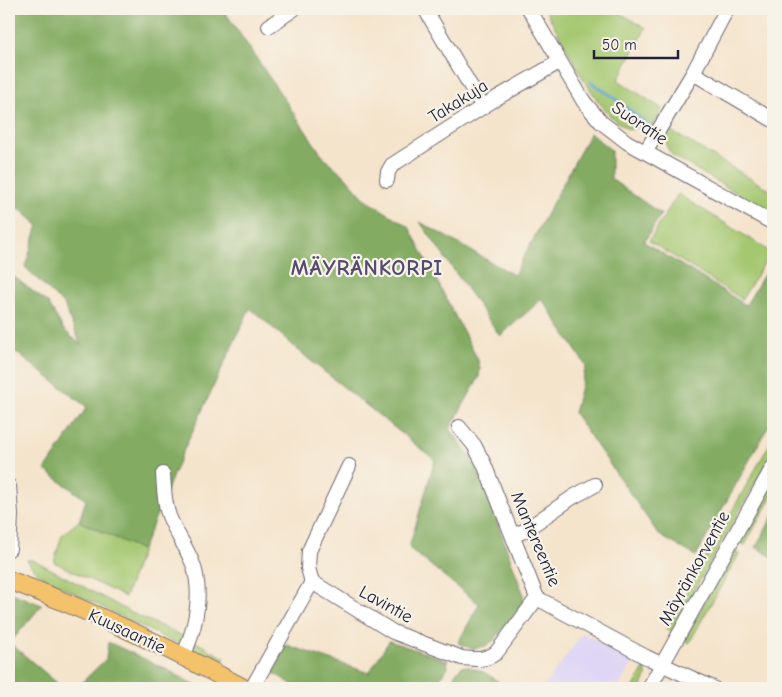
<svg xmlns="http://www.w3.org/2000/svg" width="782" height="697" font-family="'Comic Neue',sans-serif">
<rect width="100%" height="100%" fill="#f7f3e8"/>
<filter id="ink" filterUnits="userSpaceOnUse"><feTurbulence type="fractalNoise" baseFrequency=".02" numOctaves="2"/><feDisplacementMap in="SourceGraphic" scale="10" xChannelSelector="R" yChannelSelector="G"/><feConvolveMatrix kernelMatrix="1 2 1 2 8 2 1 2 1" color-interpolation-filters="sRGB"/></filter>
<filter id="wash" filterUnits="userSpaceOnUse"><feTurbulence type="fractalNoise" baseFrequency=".0096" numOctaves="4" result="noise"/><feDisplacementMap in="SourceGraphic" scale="20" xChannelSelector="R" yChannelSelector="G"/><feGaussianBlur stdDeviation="1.12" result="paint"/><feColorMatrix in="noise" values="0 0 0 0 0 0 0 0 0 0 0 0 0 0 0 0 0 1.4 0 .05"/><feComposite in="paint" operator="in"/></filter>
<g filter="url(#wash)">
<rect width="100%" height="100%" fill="#f5e4cc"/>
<polygon fill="#dfd5f5" points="583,633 634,661 618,688 543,688"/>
<g fill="#a4c770" stroke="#637456">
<polygon points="545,9 613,9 646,28 618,80 662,109 653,126 643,125 629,130 613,119 598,101 584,80"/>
<path d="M 669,130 L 773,192 L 773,214 L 673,156 C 666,148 663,140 669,130 Z"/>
<polygon points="678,194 771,252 742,299 649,241"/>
<polygon points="773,438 773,452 687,603 682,600"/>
<polygon points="773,482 773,494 745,545 739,542"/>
<polygon points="79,521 142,550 125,597 54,562 62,535"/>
<polygon points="735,552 739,554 689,643 684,640 731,554"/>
<polygon points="27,560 33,560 47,567 130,612 187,638 182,644 171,641 48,580 35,571"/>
<polygon points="679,606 684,609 672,632 666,629"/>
<polygon points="194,641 225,658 222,663 194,651 192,649"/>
<path d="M 645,667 C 648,676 645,680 640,688 L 633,688 Z"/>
</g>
<g fill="#83ac62" stroke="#52674e">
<polygon points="9,9 223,9 324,158 344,175 365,199 409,227 478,360 480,369 479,377 450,429 471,458 481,478 523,593 523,603 494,640 486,646 472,649 458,643 479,604 409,548 435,460 311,361 250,308 181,456 142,550 79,521 86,500 45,470 87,407 9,347 9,273 48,303 64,330 81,345 64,305 25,267 38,225 9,200"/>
<polygon points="590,133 611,150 611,179 661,214 644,242 746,305 766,271 773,275 773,418 696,556 659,535 574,413 586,366 542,299 500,336 420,222 514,275"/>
<polygon points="773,516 773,558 756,547"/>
<polygon points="9,592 42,605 10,643 63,688 9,688"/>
<polygon points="389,641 447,660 448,667 433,688 298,688 272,672 270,667 279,651 287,645 369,673"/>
<polygon points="108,642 166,669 200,688 76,688 106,659"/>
<path d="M 464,666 C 480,668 494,678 507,688 L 445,688 L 460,668 Z"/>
</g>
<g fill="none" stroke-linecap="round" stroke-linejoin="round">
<polyline stroke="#5ca3d2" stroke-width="3" points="591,82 614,98 648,125"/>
</g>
</g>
<g filter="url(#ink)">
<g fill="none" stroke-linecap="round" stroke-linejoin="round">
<g stroke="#6c666e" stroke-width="16">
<g id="minor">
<polyline points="425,9 483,107"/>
<polyline points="529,9 584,102 601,122 627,142 773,223"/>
<polyline points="269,26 294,9"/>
<polyline points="693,73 773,120"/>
<polyline points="646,151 693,73 727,9"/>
<polyline points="387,180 388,172 392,165 495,99 559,62"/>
<polyline points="459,427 474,445 484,464 537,598 646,657 713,688"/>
<path d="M 163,474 C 164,488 164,503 169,516 C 176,534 188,549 194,567 C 203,598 195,629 183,657"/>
<polyline points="9,486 11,515 9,549"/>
<polyline points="514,535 524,531 573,497 595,485"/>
<polyline points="312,582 308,568 309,551 349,466"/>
<path d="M 252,688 L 312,582 L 393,632 L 462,658 C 475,659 485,661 496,653 L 537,598"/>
<polyline points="649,688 773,467"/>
</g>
</g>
<g stroke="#6c666e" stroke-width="20">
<path id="major" d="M 9,580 C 89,610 168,647 243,688"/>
</g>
<use href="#minor" stroke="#fff" stroke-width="14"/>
<use href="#major" stroke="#f3c26a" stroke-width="18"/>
</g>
</g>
<g text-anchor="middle" stroke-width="4.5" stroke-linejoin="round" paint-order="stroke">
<g font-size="18" fill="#22223b" stroke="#f7f3e8">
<text transform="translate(458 101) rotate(-32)" y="6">Takakuja</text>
<text transform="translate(640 123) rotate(34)" y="6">Suoratie</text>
<text transform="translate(536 539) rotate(67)" y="6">Mantereentie</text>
<text transform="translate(694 568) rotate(-61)" y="6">Mäyränkorventie</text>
<text transform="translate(386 604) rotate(29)" y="6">Lavintie</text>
<text transform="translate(127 631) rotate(25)" y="6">Kuusaantie</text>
</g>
<g font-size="22" font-weight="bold" letter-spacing="1" fill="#544b70" stroke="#f7f3e8">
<text x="367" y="275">MÄYRÄNKORPI</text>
</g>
</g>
<rect width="782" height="697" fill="none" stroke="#f7f3e8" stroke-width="30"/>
<path d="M594 50v8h84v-8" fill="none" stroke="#22223b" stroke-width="2.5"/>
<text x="602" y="50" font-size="15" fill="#22223b" stroke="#f7f3e8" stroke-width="4" paint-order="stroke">50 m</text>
</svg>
